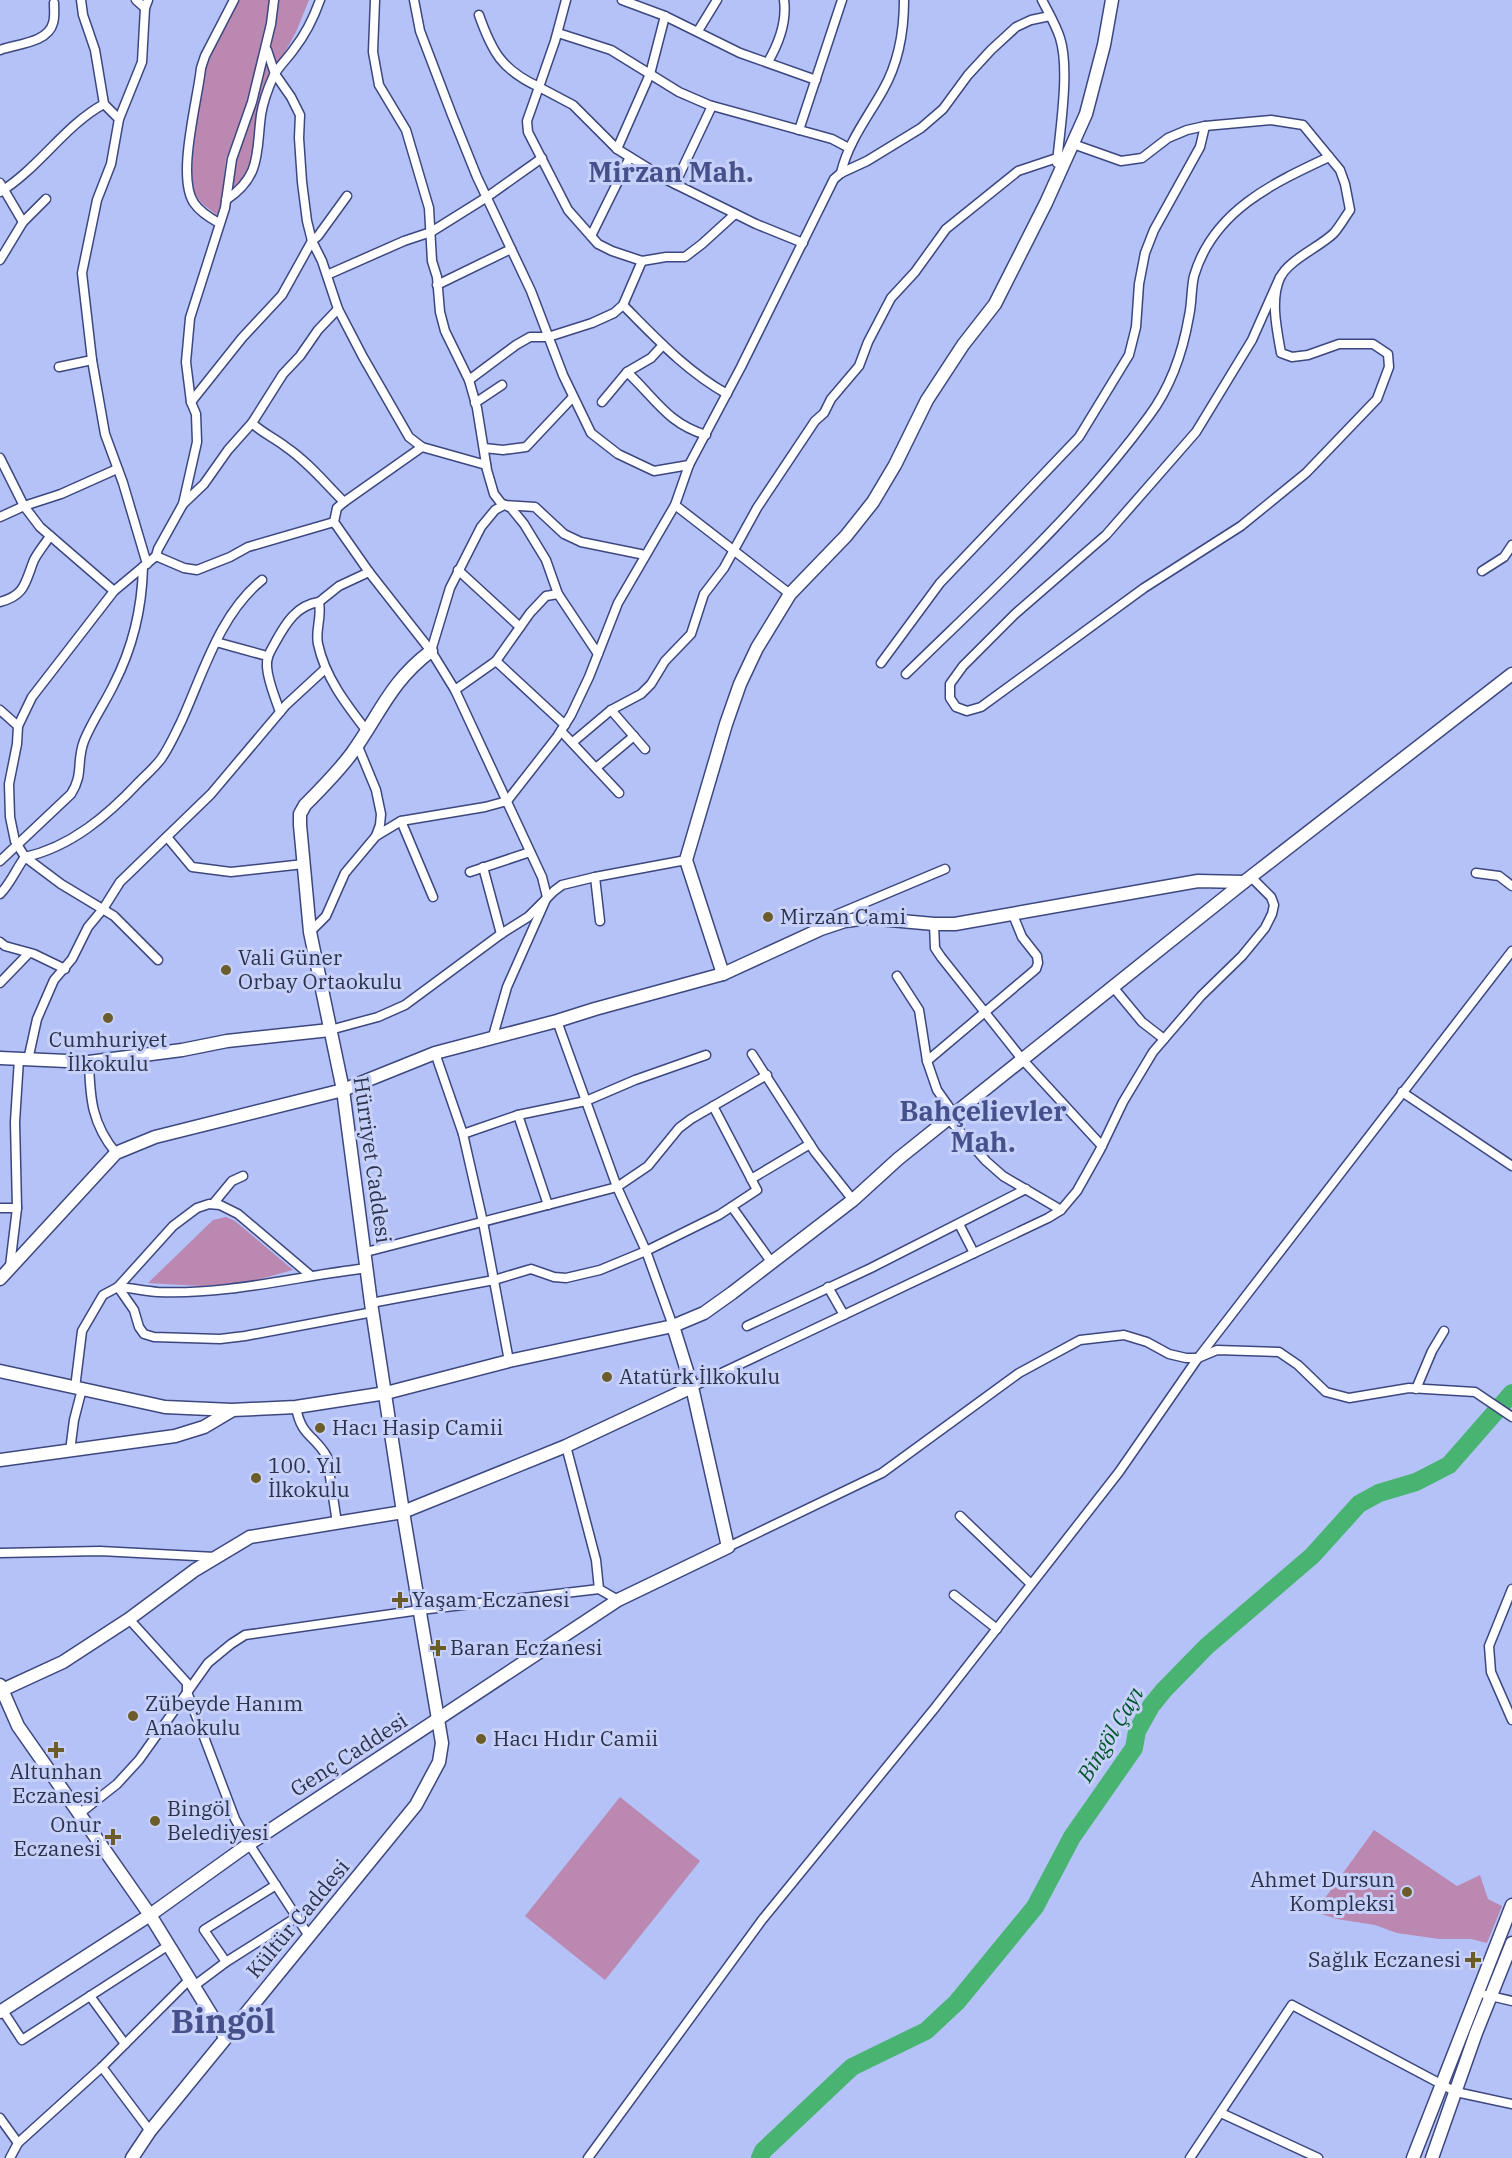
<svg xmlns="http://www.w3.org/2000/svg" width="1512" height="2158" font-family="'IBM Plex Serif',serif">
<rect width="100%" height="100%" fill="#b5c2f7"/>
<g fill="#bb88b1">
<path d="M 238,0 L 270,0 L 268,22 L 250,97 L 231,148 L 226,158 L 222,201 L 217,215 C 208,208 198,202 194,192 C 188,175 199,85 206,67 C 215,43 230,24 238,0 Z"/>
<path d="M 278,0 L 309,0 L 296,32 L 278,65 L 273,62 C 268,45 277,19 278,0 Z"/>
<polygon points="265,61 269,70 269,76 256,122 257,147 250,172 233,191 235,156"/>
<polygon points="226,1217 235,1221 293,1270 242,1284 201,1286 148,1283 213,1220"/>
<polygon points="620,1797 700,1861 605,1980 525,1916"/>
<polygon points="1374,1830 1457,1886 1480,1875 1488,1899 1502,1906 1487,1943 1471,1939 1439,1939 1397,1933 1375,1925 1337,1919 1315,1912"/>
</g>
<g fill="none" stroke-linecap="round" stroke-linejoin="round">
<polyline stroke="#49b472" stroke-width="18" points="760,2158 763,2151 852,2067 926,2031 957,2002 1035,1907 1072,1837 1134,1748 1137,1731 1151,1706 1164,1690 1207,1646 1312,1556 1359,1504 1379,1493 1416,1482 1449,1465 1512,1393"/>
<g stroke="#3c477f" stroke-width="11">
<g id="street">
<polyline points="81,0 83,15 95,50 104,104 119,119"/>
<polyline points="136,0 145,8"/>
<polyline points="274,0 271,24 252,102 232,159 225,208 190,318 186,362 191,402 196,414 197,442 183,504 158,549 156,556 184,568 197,570 230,557 248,547 334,522"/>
<polyline points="375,0 373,52 379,85 406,130 429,208 432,261 437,277 440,312 445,331 469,380 477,408 487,470 494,494 501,503 511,508 524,524 546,560 558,594 598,654"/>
<polyline points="414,0 420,31 452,115 477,177 531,291 563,375 591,433 618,454 654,471 689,465"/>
<polyline points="566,0 555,41 539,87 573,105 617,149 669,181 756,224 803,243"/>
<polyline points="622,0 665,16 740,53 816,80"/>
<path d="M 1042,0 C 1048,12 1056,25 1060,38 C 1070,69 1060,129 1057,163"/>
<path d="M 479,15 C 492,52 502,70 539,87 L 527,121 L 528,132 L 568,210 L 598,244 L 612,251 L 642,261 L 666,257 L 685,257 L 702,244 L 735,214"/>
<polyline points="698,31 717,0"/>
<polyline points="558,33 611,50 679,92 709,105 832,139 849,148"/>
<path d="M 0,50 C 16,44 48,43 53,23 C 55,17 54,9 54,3"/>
<polyline points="267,50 275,74 291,97 300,115 299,138 302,182 307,221 312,241 322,261 338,309 363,357 409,437 422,447 486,465"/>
<path d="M 768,62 C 779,43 787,22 784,0"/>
<polyline points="799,130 842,0"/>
<path d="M 1073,144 L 1121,161 L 1142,158 L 1168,138 L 1187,130 L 1205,126 L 1271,120 L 1303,125 L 1340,170 L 1345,184 L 1350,210 C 1345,217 1340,226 1334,233 C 1320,247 1288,260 1280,278 C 1270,300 1277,330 1281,353 L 1292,357 L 1308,355 L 1339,344 L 1373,344 L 1388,354 L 1389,367 L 1377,399 L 1306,473 L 1241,526 L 1144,588 L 981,707 L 967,711 L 956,707 L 950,698 L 950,684 L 963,666 L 1015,614 L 1106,535 L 1196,432 L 1252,340 L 1280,277"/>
<polyline points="617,149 650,74 665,16"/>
<path d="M 841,173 C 848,142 868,117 883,90 C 899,62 904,31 904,0"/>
<polyline points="0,183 23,222"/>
<polyline points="675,184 712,106"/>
<path d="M 0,192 C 39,168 65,125 104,104"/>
<path d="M 226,200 C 262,176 256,152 261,115 C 263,102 269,86 274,75 C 279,66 288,58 294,49 C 305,35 314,17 320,0"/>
<path d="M 219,223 C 210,218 200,212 194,203 C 176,177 198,99 201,68 L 205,56 L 234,0"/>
<polyline points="591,236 630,157"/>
<polyline points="0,260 23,222 46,199"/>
<polyline points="327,275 404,241 431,232 487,197 542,158"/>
<polyline points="437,285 511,249"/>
<path d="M 623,305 C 657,339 685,370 727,394"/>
<polyline points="59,367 92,360"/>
<path d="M 627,372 C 656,399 667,423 706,435"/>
<polyline points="469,380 516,345 530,337 548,337 592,323 614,313 623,305 642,261"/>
<polyline points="191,402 242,338 282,295 312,241 318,236 347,196"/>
<polyline points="602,402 627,372 651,358 663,345"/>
<polyline points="475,403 502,385"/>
<path d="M 252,423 C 262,433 275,438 286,447 C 308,462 325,483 344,502"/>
<polyline points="422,447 344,502 337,508 334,522 369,572 431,651 455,690 542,877 547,897 507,987 493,1036"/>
<polyline points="484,448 503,450 526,447 573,397"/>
<polyline points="0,458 24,506 40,527 114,591"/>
<polyline points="183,504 204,484 228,450 252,423 283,374 300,356 318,330 338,309"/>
<polyline points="675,505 790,594"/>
<polyline points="0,517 24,506 61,494 117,469"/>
<polyline points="156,556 114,591 32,697 18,726 17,744 9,784 10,817 15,841 25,857 61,884 114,916 158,960"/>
<polyline points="147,564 123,483 105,434 92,360 82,273 97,200 111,164 119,119 142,62 145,8 148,0"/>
<polyline points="458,570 520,627"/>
<polyline points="1482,571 1504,557 1512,545"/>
<path d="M 0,602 C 26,595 25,582 34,560 C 38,552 45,544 50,536"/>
<polyline points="216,642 267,656"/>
<polyline points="431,651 450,588 481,527 495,510 504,505 535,507 564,534 581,542 645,555"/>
<polyline points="496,661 565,725"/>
<polyline points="881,663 940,583 1079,437 1129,355 1136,327 1139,284 1145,253 1154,230 1200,147 1205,126"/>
<path d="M 906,674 C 990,592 1079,512 1149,416 C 1170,388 1183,351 1189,316 C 1192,303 1191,289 1194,276 C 1213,211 1273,183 1329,157"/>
<polyline points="455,690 496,661 530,613 546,596 558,594"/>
<polyline points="0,710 18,726"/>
<polyline points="611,710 645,749"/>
<path d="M 280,712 C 275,697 268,682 267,667 C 266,657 271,650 276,641 C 286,623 297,605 319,602"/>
<path d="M 366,730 C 346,704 325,677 318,644 C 315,630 322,618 319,602 L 339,586 L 369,572"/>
<polyline points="561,731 619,793"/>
<polyline points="573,742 611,710 641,694 651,684 665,661 691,634 704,594 724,568 757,508 815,421 824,413 831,399 859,366 868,342 891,298 915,272 946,229 1018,171 1057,158"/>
<polyline points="596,768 634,736"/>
<polyline points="401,821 433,897"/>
<polyline points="376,836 401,821 485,807 507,801 557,737 571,715 589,677 618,603 675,505 689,465 741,367 834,179 841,173 867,161 921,128 943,109 968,75 991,50 1016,27 1031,20 1050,16"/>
<polyline points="167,837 192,867 231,872 304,864"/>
<path d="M 0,861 L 71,794 C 84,774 76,762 84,741 C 92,721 105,703 114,684 C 133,647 142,608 143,567"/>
<polyline points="483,867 501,934"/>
<polyline points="470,872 530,852"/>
<polyline points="1476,873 1499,876 1512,886"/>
<polyline points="595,877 600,921"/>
<path d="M 0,894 C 11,883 16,869 25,857 C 71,847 108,815 139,782 C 146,775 155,767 161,759 C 169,748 175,734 181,722 C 203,674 219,615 262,580"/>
<polyline points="934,924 935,948 941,957 1022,1059 1102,1146"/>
<polyline points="815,929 826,919 945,869"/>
<polyline points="310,932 326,916 345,873 376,836 380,825 381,814 376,790 357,744"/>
<polyline points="0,942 5,946 34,954 65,969"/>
<polyline points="897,976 919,1010 927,1061 937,1090 954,1114"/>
<polyline points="0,983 29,953"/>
<polyline points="1113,987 1142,1022 1164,1039"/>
<polyline points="557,1021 617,1187 646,1251 673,1326"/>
<polyline points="330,1030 378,1017 405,1005 501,934 528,917 554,891 562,885 595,877 686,860"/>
<polyline points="435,1053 463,1134 483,1222 509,1361"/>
<polyline points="752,1054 815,1152 853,1200"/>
<polyline points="28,1060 37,1019 54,980 72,959 88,927 103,909 120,882 211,794 286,705 325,669"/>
<polyline points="927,1061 1036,969 1038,963 1037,956 1022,937 1013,915"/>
<path d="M 89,1062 C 90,1099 92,1124 116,1153"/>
<polyline points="1402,1092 1512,1166"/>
<polyline points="518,1115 548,1205"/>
<polyline points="948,1118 986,1161 1003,1176 1061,1210"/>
<polyline points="463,1134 518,1115 586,1101 635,1080 706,1055"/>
<polyline points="751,1179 810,1144"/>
<polyline points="213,1204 232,1181 243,1176"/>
<polyline points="732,1207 772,1263"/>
<polyline points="0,1208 17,1208"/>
<polyline points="959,1224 974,1253"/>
<polyline points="366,1252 617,1187 648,1166 679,1128 691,1119 767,1075"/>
<polyline points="10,1266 17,1208 15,1122 19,1059"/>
<polyline points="118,1287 134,1310 139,1327 144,1334 154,1337 220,1339 245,1336 373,1312"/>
<path d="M 118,1287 C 131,1288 145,1291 158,1292 C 229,1295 298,1276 368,1268"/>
<polyline points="828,1287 844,1315"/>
<polyline points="371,1303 494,1280 531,1269 554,1277 566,1278 600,1270 646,1251 719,1215 757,1190 713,1106"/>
<polyline points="747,1326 871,1268 1026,1189"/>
<polyline points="692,1387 1048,1218 1061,1210 1077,1191 1100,1150 1123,1102 1153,1052 1201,996 1242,956 1265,928 1272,914 1274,905 1271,897 1251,877"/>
<polyline points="75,1388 82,1331 103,1295 118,1287 173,1226 197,1208 209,1204 220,1205 238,1214 310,1275"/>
<polyline points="1416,1389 1432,1351 1444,1331"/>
<path d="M 296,1407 C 301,1437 315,1435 327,1457 L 337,1523"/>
<polyline points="566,1446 596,1560 599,1589"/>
<polyline points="70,1451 74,1420 82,1389"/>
<polyline points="960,1516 1031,1584"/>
<polyline points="728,1547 882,1473 1019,1373 1080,1340 1124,1335 1147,1342 1169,1354 1186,1358 1198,1358 1217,1350 1279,1352 1298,1365 1326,1392 1349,1398 1409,1388 1475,1392 1512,1417"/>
<polyline points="0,1553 100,1551 215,1557"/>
<polyline points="1512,1589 1489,1646 1491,1672 1512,1720"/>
<polyline points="954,1595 997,1629"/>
<polyline points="129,1619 187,1683 187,1692 235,1819 249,1844 309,1936"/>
<polyline points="79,1814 117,1784 139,1760 208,1663 231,1644 245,1635 420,1610 599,1589 618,1600"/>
<polyline points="226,1962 204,1930 276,1885"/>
<polyline points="194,1986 226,1962 297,1917"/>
<polyline points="1486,1995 1512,2001"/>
<polyline points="90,1996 125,2044"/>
<polyline points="3,2011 22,2040 169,1945"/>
<polyline points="102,2067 150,2131"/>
<polyline points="1221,2113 1318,2158"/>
<polyline points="0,2118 18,2143"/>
<polyline points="10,2158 18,2143 102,2067 190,1979"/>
<polyline points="588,2158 762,1920 934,1709 1119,1472 1198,1358 1512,951"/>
<polyline points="1190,2158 1292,2005 1456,2092 1512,2104"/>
</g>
</g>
<g stroke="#3c477f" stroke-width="15">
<g id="secondary">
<polyline points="723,974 686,860 726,724 740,684 757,648 790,594 846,536 873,502 895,465 927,400 963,345 995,304 1046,203 1086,114 1104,45 1112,0"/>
<polyline points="0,1058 89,1062 182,1050 227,1041 330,1030"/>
<polyline points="0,1279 116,1153 155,1137 343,1090 435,1053 557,1021 595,1009 723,974 821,929 845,921 868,918 934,924 955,924 1198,881 1244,882"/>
<polyline points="0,1371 165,1407 232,1410 296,1407 386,1393 509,1361 673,1326 704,1313 732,1293 853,1200 898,1159 1244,882 1512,674"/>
<polyline points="0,1460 175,1436 204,1427 231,1411"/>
<polyline points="0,1685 18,1726 150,1915 225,2037"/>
<polyline points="0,1691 63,1662 129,1619 195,1570 250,1537 403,1512 566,1446 692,1387"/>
<polyline points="0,2012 150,1915 249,1844 618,1600 728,1547 692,1387 673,1326"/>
<path d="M 132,2158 L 150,2131 L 416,1805 L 439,1762 L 442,1743 L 403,1512 L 371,1303 L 343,1090 L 310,932 L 300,825 L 300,814 L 305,805 C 321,789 338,772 352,753 C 380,714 390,682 431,651"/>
<polyline points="1413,2158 1512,1905"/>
<polyline points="1432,2158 1476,2033 1512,1943"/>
</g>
</g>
<use href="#street" stroke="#fff" stroke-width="8"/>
<use href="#secondary" stroke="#fff" stroke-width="12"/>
</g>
<g fill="#6b5c29" stroke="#c6d0f8" stroke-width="2">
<circle cx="768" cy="917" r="6"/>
<circle cx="226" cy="970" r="6"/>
<circle cx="108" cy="1018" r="6"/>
<circle cx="607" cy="1377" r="6"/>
<circle cx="320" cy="1428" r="6"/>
<circle cx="256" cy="1478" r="6"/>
<path d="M397 1591h6v6h6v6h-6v6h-6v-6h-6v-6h6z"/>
<path d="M435 1639h6v6h6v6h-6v6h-6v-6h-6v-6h6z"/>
<circle cx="133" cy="1716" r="6"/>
<circle cx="481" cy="1739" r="6"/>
<path d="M53 1741h6v6h6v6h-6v6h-6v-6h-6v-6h6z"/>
<circle cx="155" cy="1821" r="6"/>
<path d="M110 1828h6v6h6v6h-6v6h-6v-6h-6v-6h6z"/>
<circle cx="1407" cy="1892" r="6"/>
<path d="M1470 1951h6v6h6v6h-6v6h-6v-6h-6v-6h6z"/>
</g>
<g text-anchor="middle" stroke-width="6" stroke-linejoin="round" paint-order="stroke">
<g font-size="21" fill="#2c324c" stroke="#c6d0f8" text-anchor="start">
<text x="780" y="924">Mirzan Cami</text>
<text x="238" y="965">Vali Güner<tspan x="238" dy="24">Orbay Ortaokulu</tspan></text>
<text x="108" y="1047" text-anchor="middle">Cumhuriyet<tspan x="108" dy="24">İlkokulu</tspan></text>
<text x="619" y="1384">Atatürk İlkokulu</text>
<text x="332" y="1435">Hacı Hasip Camii</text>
<text x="268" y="1473">100. Yıl<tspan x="268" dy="24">İlkokulu</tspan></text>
<text x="412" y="1607">Yaşam Eczanesi</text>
<text x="450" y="1655">Baran Eczanesi</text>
<text x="145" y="1711">Zübeyde Hanım<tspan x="145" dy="24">Anaokulu</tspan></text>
<text x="493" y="1746">Hacı Hıdır Camii</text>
<text x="56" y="1779" text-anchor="middle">Altunhan<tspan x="56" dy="24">Eczanesi</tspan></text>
<text x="167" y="1816">Bingöl<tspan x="167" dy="24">Belediyesi</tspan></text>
<text x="101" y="1832" text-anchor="end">Onur<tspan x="101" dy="24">Eczanesi</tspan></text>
<text x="1395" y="1887" text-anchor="end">Ahmet Dursun<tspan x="1395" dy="24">Kompleksi</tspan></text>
<text x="1461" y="1967" text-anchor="end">Sağlık Eczanesi</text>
</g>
<g font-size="21" fill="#2c324c" stroke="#c6d0f8">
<text transform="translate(372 1160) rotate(82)" y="7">Hürriyet Caddesi</text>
<text transform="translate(349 1755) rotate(-33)" y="7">Genç Caddesi</text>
<text transform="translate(298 1919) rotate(-50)" y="7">Kültür Caddesi</text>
</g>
<g font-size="22" font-style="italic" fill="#00552b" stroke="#c6d0f8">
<text transform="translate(1110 1734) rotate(-59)" y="8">Bingöl Çayı</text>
</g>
<g font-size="27" font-weight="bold" fill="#46518b" stroke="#c6d0f8">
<text x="671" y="182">Mirzan Mah.</text>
<text x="983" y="1121">Bahçelievler<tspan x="983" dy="31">Mah.</tspan></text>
</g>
<g font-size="33" font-weight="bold" fill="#46518b" stroke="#c6d0f8">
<text x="223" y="2033">Bingöl</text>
</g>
</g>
</svg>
